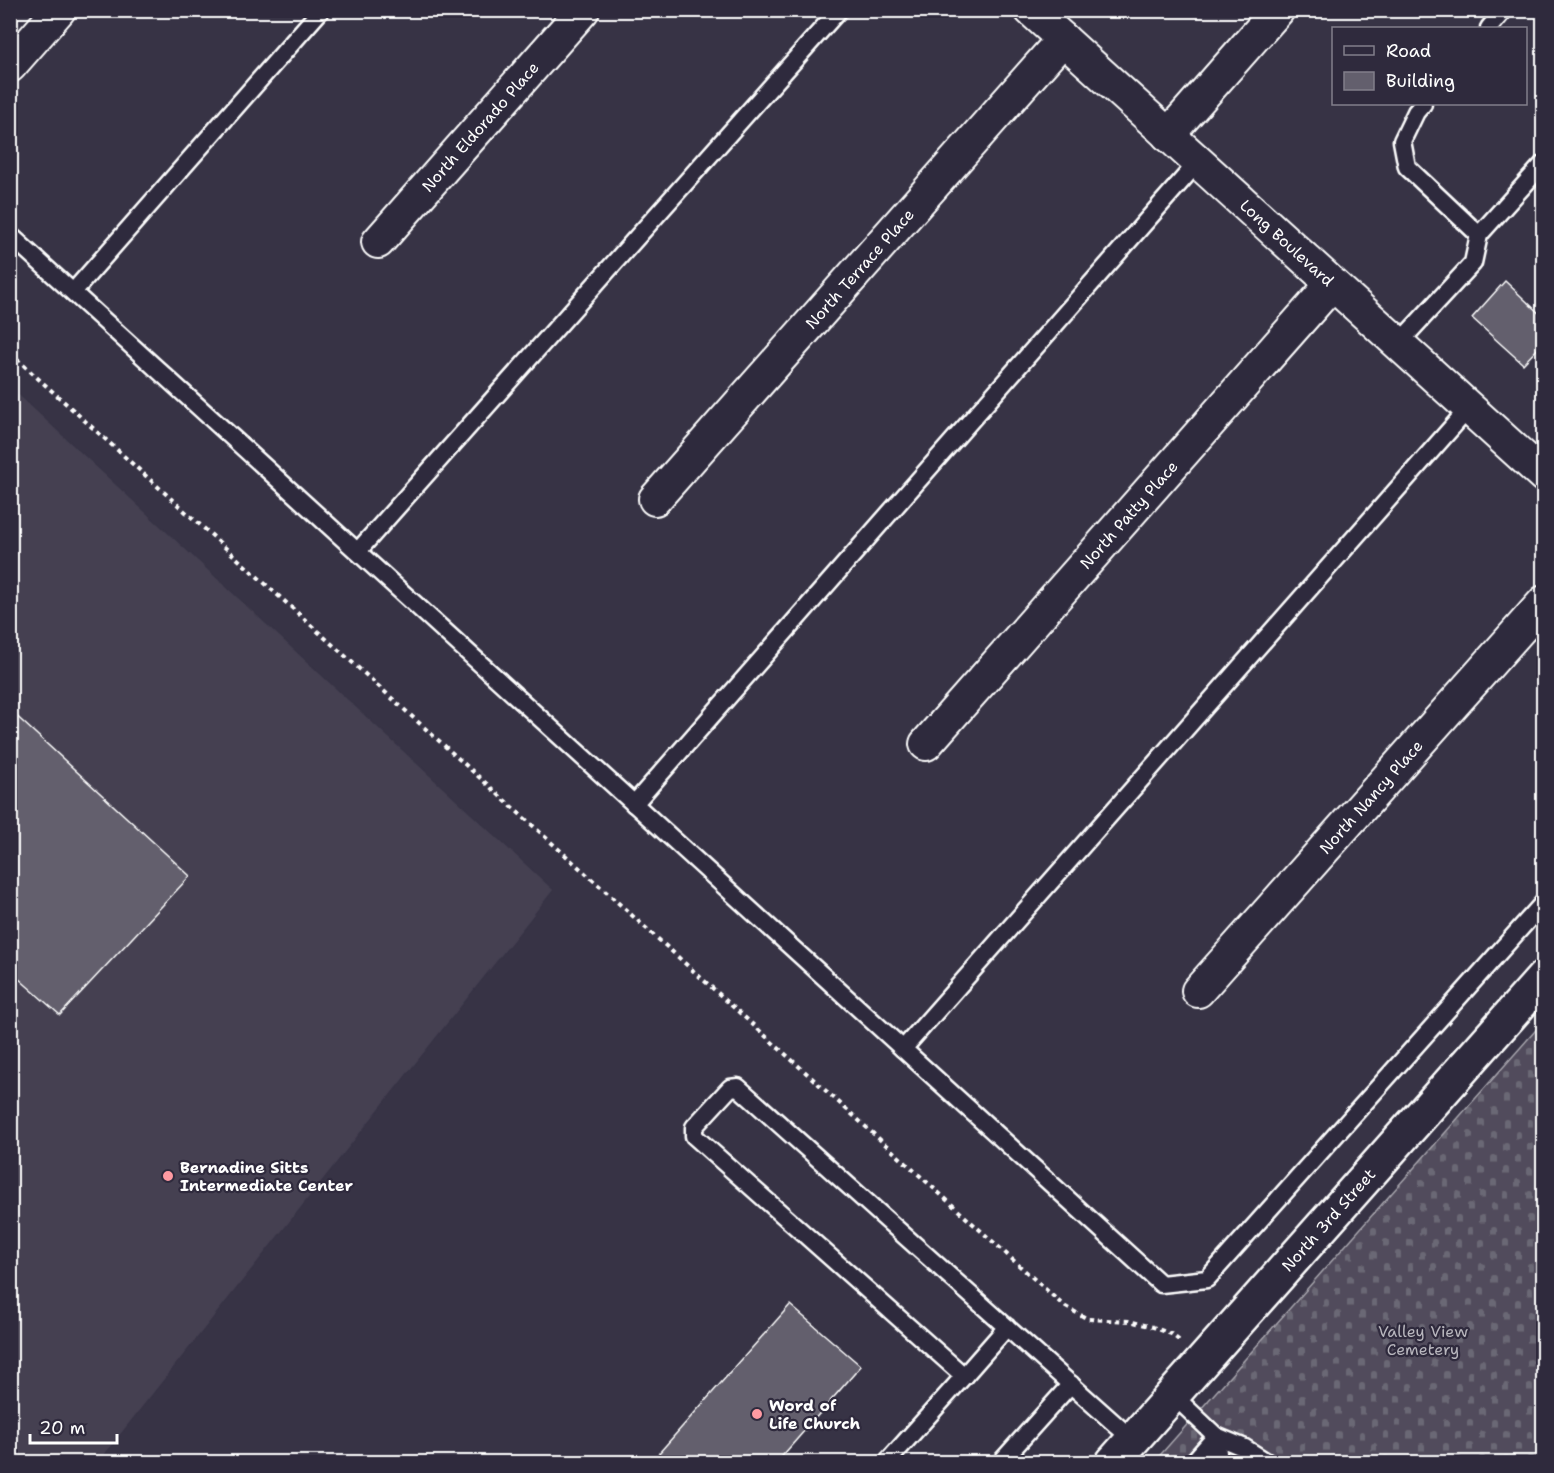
<svg xmlns="http://www.w3.org/2000/svg" width="1554" height="1473" font-family="'Shantell Sans',sans-serif">
<defs>
<pattern id="cemetery-stones" width="16" height="16" patternUnits="userSpaceOnUse" patternTransform="scale(1.5)"><rect width="16" height="16" fill="#514c5c"/><path d="M2 7V4a2 2 0 0 1 4 0v3zM10 15v-3a2 2 0 0 1 4 0v3z" fill="#6b6774"/></pattern>
</defs>
<rect width="100%" height="100%" fill="#373345"/>
<filter id="ink" filterUnits="userSpaceOnUse"><feTurbulence type="fractalNoise" baseFrequency=".0167" numOctaves="2"/><feDisplacementMap in="SourceGraphic" scale="12" xChannelSelector="R" yChannelSelector="G"/><feConvolveMatrix kernelMatrix="1 2 1 2 8 2 1 2 1" color-interpolation-filters="sRGB"/></filter>
<g filter="url(#ink)">
<polygon fill="#444051" points="10,387 553,890 98,1462 11,1462"/>
<polygon fill="url(#cemetery-stones)" stroke="#a8a6ae" stroke-width="1.5" points="1543,1022 1543,1462 1154,1462"/>
<g fill="#635f6d" stroke="#fff" stroke-width="1.5">
<polygon points="1505,281 1544,318 1544,342 1523,364 1472,318"/>
<polygon points="10,710 190,876 60,1015 10,971"/>
<polygon points="790,1305 861,1366 777,1462 651,1462"/>
</g>
<g fill="none" stroke-linecap="round" stroke-linejoin="round">
<g stroke="#fff" stroke-width="21">
<g id="lane">
<polyline points="1489,28 1504,10"/>
<polyline points="1423,104 1416,112 1402,141 1407,167 1479,235"/>
<polyline points="10,235 1161,1284 1207,1279 1544,902"/>
<polyline points="73,292 321,10"/>
<polyline points="1398,344 1473,263 1479,235 1544,163"/>
<polyline points="358,551 839,10"/>
<polyline points="634,804 1198,162"/>
<polyline points="903,1049 1469,408"/>
<polyline points="1007,1327 964,1376 694,1136 694,1127 730,1088 738,1087 1133,1440"/>
<polyline points="1173,1395 1216,1436 1245,1448 1267,1462"/>
<polyline points="1216,1436 1219,1462"/>
<polyline points="887,1462 964,1376"/>
<polyline points="1001,1462 1071,1384"/>
<polyline points="1193,1462 1216,1436"/>
</g>
</g>
<g stroke="#fff" stroke-width="36">
<g id="street">
<path id="s1" d="M 1031,10 L 1544,476"/>
<polyline points="10,66 59,10"/>
<polyline points="1168,135 1278,10"/>
<path id="s2" d="M 378,242 L 583,10"/>
<path id="s3" d="M 655,499 L 1063,39"/>
<path id="s4" d="M 926,744 L 1332,284"/>
<path id="s5" d="M 1198,991 L 1544,602"/>
</g>
</g>
<g stroke="#fff" stroke-width="38">
<g id="secondary">
<path id="s6" d="M 1113,1462 L 1544,977"/>
</g>
</g>
<polyline stroke="#fff" stroke-width="4" stroke-dasharray="4.5 4.5" stroke-linecap="butt" points="10,353 1064,1306 1088,1319 1129,1321 1153,1327 1171,1334 1180,1341"/>
<use href="#lane" stroke="#2f2a3d" stroke-width="16"/>
<use href="#street" stroke="#2f2a3d" stroke-width="32"/>
<use href="#secondary" stroke="#2f2a3d" stroke-width="33"/>
</g>
</g>
<g fill="#ff9aa2" stroke="#2f2a3d" stroke-width="2">
<circle cx="168" cy="1176" r="6"/>
<circle cx="757" cy="1414" r="6"/>
</g>
<g text-anchor="middle" stroke-width="4.5" stroke-linejoin="round" paint-order="stroke">
<g font-size="16" fill="#fff" stroke="#2f2a3d">
<text dy="6" stroke="none"><textPath href="#s2" startOffset="154">North Eldorado Place</textPath></text>
<text dy="6" stroke="none"><textPath href="#s1" startOffset="346">Long Boulevard</textPath></text>
<text dy="6" stroke="none"><textPath href="#s3" startOffset="308">North Terrace Place</textPath></text>
<text dy="6" stroke="none"><textPath href="#s4" startOffset="306">North Patty Place</textPath></text>
<text dy="6" stroke="none"><textPath href="#s5" startOffset="260">North Nancy Place</textPath></text>
<text dy="6" stroke="none"><textPath href="#s6" startOffset="324">North 3rd Street</textPath></text>
</g>
<g font-size="16" font-weight="bold" fill="#fff" stroke="#2f2a3d" text-anchor="start">
<text x="180" y="1173">Bernadine Sitts<tspan x="180" dy="18">Intermediate Center</tspan></text>
<text x="769" y="1411">Word of<tspan x="769" dy="18">Life Church</tspan></text>
</g>
<g font-size="16" fill="#b9b7be" stroke="#2f2a3d">
<text x="1423" y="1337">Valley View<tspan x="1423" dy="18">Cemetery</tspan></text>
</g>
</g>
<rect width="1554" height="1473" fill="none" stroke="#2f2a3d" stroke-width="36"/>
<rect x="18" y="18" width="1518" height="1437" fill="none" stroke="#fff" stroke-width="2" filter="url(#ink)"/>
<rect x="1332" y="27" width="195" height="78" fill="#2f2a3d" stroke="#827f8b" stroke-width="1.5"/>
<rect x="1344" y="46" width="30" height="9" fill="#2f2a3d" stroke="#827f8b" stroke-width="1.5"/>
<text x="1386" y="57" font-size="18" fill="#ffffff">Road</text>
<rect x="1344" y="72" width="30" height="18" fill="#635f6d" stroke="#827f8b" stroke-width="1.5"/>
<text x="1386" y="87" font-size="18" fill="#ffffff">Building</text>
<path d="M30 1434v9h87v-9" fill="none" stroke="#ffffff" stroke-width="3"/>
<text x="39" y="1434" font-size="18" fill="#ffffff" stroke="#2f2a3d" stroke-width="4.5" paint-order="stroke">20 m</text>
</svg>
